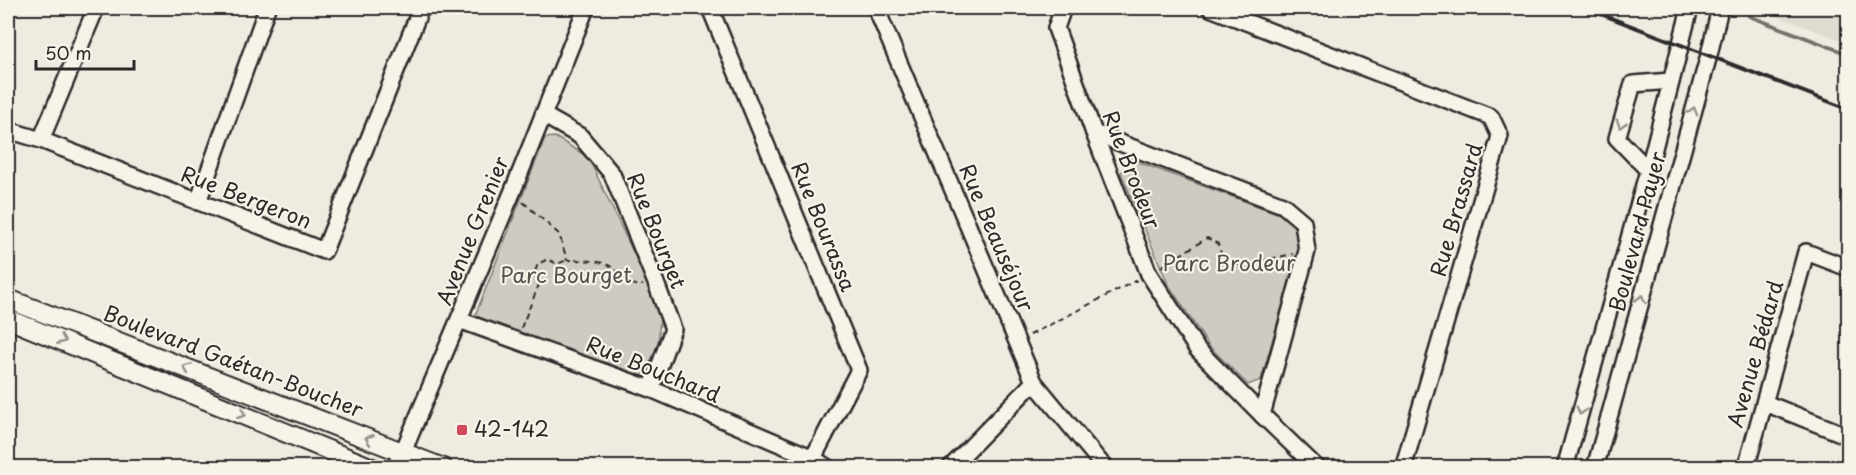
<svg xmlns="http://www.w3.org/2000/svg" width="1856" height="475" font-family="'Playpen Sans',sans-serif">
<rect width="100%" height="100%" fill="#efebe0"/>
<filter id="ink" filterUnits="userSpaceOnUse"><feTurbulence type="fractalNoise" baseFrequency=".0167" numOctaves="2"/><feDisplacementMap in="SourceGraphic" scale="12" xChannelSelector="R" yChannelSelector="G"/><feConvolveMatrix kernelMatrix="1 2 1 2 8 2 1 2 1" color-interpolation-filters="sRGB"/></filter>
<g filter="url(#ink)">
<polygon fill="#dedbd1" points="1756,8 1848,8 1848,43"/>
<g fill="#cfcbc2" stroke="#7d7b76" stroke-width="1.5">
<polygon points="555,137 588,157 645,277 660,315 658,349 641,379 475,316 545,138"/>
<polygon points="1130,159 1290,218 1301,242 1261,380 1248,385 1208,345 1168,284 1121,173"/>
</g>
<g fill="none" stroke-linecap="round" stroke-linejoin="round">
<polyline stroke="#74726e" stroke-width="4" points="1749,16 1848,54"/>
<g stroke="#2b2b2b" stroke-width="20">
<g id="minor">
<polyline points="710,8 859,370 813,458"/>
<polyline points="876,8 1034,382 1105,468"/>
<polyline points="1063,8 1056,28 1094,133 1149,274 1197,349 1262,415 1317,468"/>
<polyline points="1210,8 1491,117 1500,136 1403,468"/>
<polyline points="543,115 580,136 612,174 656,283 673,329 651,389"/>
<polyline points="8,130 41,140 324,251 421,8"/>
<polyline points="1094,133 1283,205 1303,222 1307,251 1262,415"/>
<polyline points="41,140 96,8"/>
<polyline points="1648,170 1617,138 1633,84 1671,81"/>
<polyline points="198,202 267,8"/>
<polyline points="459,320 651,389 813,458 828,468"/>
<polyline points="1765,403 1848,436"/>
<polyline points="394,468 403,452 512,193 586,8"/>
<polyline points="950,468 1034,382"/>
<polyline points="1565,468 1651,160 1690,8"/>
<polyline points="1595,468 1709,55 1720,8"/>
<polyline points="1746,468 1806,252 1848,268"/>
</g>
</g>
<g stroke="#2b2b2b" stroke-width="22">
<g id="major">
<polyline points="8,299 443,468"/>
<polyline points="8,319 372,468"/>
</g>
</g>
<g stroke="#2b2b2b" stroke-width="2" stroke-dasharray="6 4.5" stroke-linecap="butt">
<path d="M 523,202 L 559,234 L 567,260 C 579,260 594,260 606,264 C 621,270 625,288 643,285"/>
<polyline points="1161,267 1207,238 1218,244 1226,269 1240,264 1251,271 1255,262 1293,254"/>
<polyline points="521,328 540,282 534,274 538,264 548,259 557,264 567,260"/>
<polyline points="1030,335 1137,280"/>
<polyline points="458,463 469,468"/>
</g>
<use href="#minor" stroke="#f7f3e8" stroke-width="15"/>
<use href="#major" stroke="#f7f3e8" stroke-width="18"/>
<polyline stroke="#2b2b2b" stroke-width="4" points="1585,8 1848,109"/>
</g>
<defs><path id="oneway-chevron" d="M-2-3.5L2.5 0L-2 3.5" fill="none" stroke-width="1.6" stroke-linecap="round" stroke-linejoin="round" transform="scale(1.5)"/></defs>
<g stroke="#918f8a">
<use href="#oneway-chevron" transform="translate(1693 111) rotate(-74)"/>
<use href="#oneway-chevron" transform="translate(1621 124) rotate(107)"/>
<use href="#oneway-chevron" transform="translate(1641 299) rotate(-75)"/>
<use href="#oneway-chevron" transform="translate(62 340) rotate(22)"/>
<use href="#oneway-chevron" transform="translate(187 368) rotate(-159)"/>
<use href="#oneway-chevron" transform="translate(1581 411) rotate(106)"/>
<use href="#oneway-chevron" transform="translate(242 414) rotate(22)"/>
<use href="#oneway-chevron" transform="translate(369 439) rotate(-159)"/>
</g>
</g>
<rect fill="#d1495b" stroke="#f7f3e8" stroke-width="2" x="456" y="424" width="12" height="12" rx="3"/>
<g text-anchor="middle" stroke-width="4.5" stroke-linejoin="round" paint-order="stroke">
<g font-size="21" fill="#2b2b2b" stroke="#f7f3e8">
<text transform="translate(1131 170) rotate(69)" y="7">Rue Brodeur</text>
<text transform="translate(246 198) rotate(21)" y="7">Rue Bergeron</text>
<text transform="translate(1457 210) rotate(-74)" y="7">Rue Brassard</text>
<text transform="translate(823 227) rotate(68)" y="7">Rue Bourassa</text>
<text transform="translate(473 231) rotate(-68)" y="7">Avenue Grenier</text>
<text transform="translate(656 231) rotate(68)" y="7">Rue Bourget</text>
<text transform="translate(1638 232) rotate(-75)" y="7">Boulevard Payer</text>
<text transform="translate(996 238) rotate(67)" y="7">Rue Beauséjour</text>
<text transform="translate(1756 354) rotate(-74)" y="7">Avenue Bédard</text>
<text transform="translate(233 362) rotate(21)" y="7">Boulevard Gaétan-Boucher</text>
<text transform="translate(653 370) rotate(22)" y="7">Rue Bouchard</text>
</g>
<g font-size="21" fill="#545351" stroke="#f7f3e8">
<text x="1229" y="271">Parc Brodeur</text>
<text x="566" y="283">Parc Bourget</text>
</g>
<g font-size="21" fill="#2b2b2b" stroke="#f7f3e8" text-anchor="start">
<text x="474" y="437">42-142</text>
</g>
</g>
<rect width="1856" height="475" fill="none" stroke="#f7f3e8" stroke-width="30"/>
<rect x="15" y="15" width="1826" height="445" fill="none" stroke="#2b2b2b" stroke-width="2" filter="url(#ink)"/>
<path d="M36 60v9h98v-9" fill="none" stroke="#2b2b2b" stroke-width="3"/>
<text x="45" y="60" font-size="18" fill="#2b2b2b" stroke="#f7f3e8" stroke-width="4.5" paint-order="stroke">50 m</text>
</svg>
